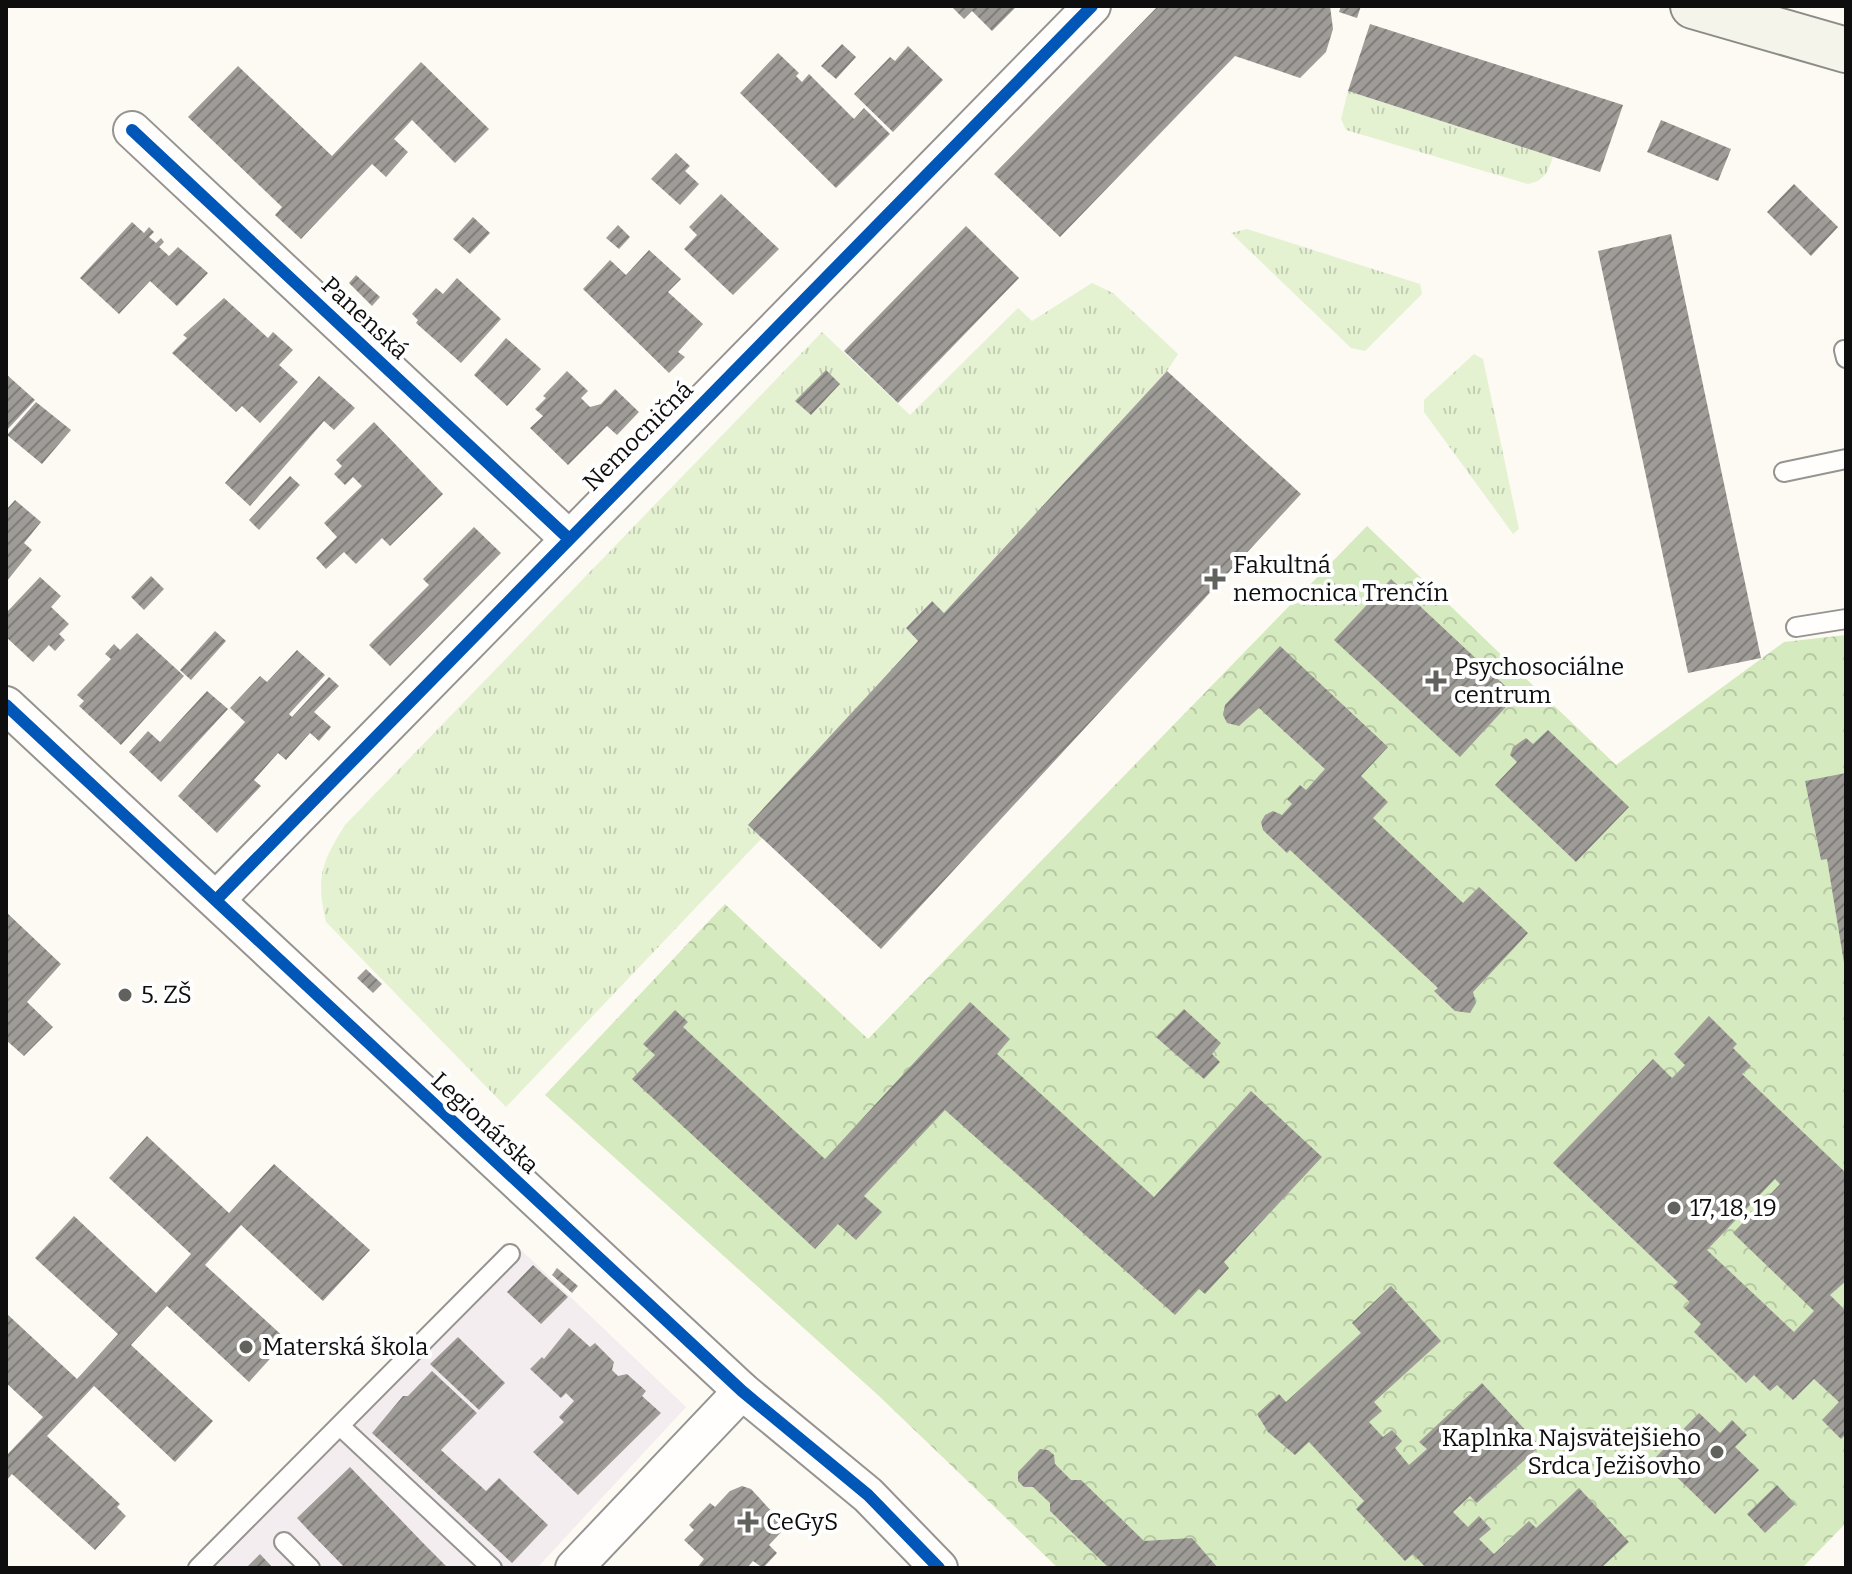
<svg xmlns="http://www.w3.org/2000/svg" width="1852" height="1574" font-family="Bitter,serif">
<defs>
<pattern id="grass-tufts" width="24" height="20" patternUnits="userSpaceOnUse" patternTransform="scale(2)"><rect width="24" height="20" fill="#e4f2d2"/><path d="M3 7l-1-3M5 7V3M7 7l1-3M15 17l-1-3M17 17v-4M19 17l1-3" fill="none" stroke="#c2ceb3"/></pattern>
<pattern id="forest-crowns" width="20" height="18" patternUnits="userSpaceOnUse" patternTransform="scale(2)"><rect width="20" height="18" fill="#d5eabf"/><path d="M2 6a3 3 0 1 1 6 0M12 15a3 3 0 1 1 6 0" fill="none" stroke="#b6c8a3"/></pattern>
<pattern id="building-hatch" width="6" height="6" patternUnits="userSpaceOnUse" patternTransform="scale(2)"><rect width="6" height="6" fill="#9f9c98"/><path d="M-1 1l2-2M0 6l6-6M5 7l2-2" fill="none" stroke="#807e7a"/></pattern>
</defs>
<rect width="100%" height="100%" fill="#fcfaf2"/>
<polygon fill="#f3edef" points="520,1249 686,1407 537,1568 204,1568"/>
<g fill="url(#grass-tufts)">
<path d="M 1348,91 L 1553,157 C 1548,172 1544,181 1528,184 L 1346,130 L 1341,119 Z"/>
<polygon points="1247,229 1420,284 1422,294 1365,351 1351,348 1231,233"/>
<path d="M 1092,283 L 1113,293 L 1178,354 L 1167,371 L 944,613 L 931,601 L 906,628 L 918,641 L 749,825 L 762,838 L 506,1107 L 326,922 C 316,878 321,863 345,825 L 822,332 L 910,415 L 1018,308 L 1032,321 Z"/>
<polygon points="1474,354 1483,359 1519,529 1513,534 1424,412 1424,400"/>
</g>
<polygon fill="url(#forest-crowns)" points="1367,526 1616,765 1784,642 1846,635 1846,1523 1802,1568 1058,1568 878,1395 545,1095 725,904 868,1039"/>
<g fill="url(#building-hatch)" fill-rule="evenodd">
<polygon points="951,6 1017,6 992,31 972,11 964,19"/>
<polygon points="1158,6 1330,6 1333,29 1326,52 1300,78 1235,56 1060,237 994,174"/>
<polygon points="1341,6 1361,6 1357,18 1339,12"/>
<polygon points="1370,24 1623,105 1600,172 1348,91"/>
<polygon points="842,44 856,57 836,79 821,66"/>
<polygon points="908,46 943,80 893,132 854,94 890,57 895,61"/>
<polygon points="778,53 799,73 796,76 802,82 809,74 854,119 864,108 890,134 836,188 740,93"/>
<polygon points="421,62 489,129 455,163 412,120 394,139 408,152 386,177 372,164 301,239 275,215 282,207 188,117 238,66 332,156"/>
<polygon points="1661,120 1731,149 1718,181 1647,152"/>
<polygon points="676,153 690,166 685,171 699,184 680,205 651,179"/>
<polygon points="1794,184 1838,227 1811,256 1767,212"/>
<polygon points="721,194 779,249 733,295 684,249 697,235 689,227"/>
<polygon points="473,217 490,233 470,254 453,239"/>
<polygon points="132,222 144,233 149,227 154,232 149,237 156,243 161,238 164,242 159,247 169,256 178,247 208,273 177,306 150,281 119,314 80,278"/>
<polygon points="618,225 630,237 619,249 606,238"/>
<polygon points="966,226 1019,278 898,403 844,351"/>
<polygon points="1671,234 1761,658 1688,673 1598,251"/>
<polygon points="649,250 681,279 668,292 703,324 678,352 685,357 669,373 583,289 610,260 626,275"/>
<polygon points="356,275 380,297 372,306 349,283"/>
<polygon points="457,278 501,319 461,363 416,323 418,320 412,314 436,288 443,294"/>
<polygon points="224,298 268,338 273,332 293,350 279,365 298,382 260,423 242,406 236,412 172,353 187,338 183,335"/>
<polygon points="506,338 541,369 507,406 474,375"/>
<polygon points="826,370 840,384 811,415 795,401"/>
<polygon points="567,371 588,391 581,398 590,407 601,404 615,389 639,412 617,435 607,426 568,465 530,428 543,416 535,409 546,398 543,396"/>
<polygon points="1167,371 1301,494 881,949 748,825 918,641 906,628 932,601 944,613"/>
<polygon points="6,374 35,400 6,431"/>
<polygon points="319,376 355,408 334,430 324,421 250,506 225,483"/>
<polygon points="36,402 71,430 42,464 7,435"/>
<polygon points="374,422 443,494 390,546 382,538 356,564 344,552 326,569 316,558 337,537 324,523 362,486 353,477 345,485 334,474 342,466 336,460"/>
<polygon points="290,476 300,485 259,530 249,520"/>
<polygon points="15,500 41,522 24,543 32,550 6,582 6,510"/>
<polygon points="474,527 501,553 390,666 369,645 429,585 423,579"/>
<polygon points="151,576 164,589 144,610 131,597"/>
<polygon points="40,577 61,596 51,607 69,624 59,634 65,640 55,651 49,645 33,662 6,637 6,613"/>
<polygon points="1391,579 1516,696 1460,757 1334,640"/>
<polygon points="215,631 226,641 191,680 180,670"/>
<polygon points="137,633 184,676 121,745 79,706 84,701 77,695 111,659 105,654 114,644 120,650"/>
<polygon points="1280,646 1388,747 1361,776 1388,802 1373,818 1463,903 1479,887 1528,933 1473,992 1476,1003 1470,1013 1455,1011 1434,991 1438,988 1290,850 1287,853 1263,830 1261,822 1265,815 1273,811 1282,815 1292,804 1287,799 1300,785 1306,790 1325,769 1259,708 1239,726 1227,723 1223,715 1225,705"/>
<polygon points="297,650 325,675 289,714 292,717 329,677 339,686 314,712 331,727 319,741 310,733 286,760 278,753 254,780 261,786 217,833 178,796 245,722 230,708 260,676 267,682"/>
<polygon points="207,691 228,709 161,782 129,752 148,731 160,742"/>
<polygon points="1548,730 1629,807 1576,862 1495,785 1517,762 1510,755 1513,747 1526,738 1533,744"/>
<polygon points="1846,773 1846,969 1845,969 1827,859 1821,860 1805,781"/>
<polygon points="6,912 61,964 27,1002 53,1027 24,1056 6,1040"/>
<polygon points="366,969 382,984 373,993 357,978"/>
<polygon points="970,1002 1010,1039 997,1054 1154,1197 1251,1091 1322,1157 1224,1262 1229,1268 1205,1294 1199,1289 1175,1315 945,1110 864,1196 882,1212 856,1240 838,1224 815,1249 632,1079 655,1055 643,1044 675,1010 688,1022 683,1027 825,1159"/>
<polygon points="1184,1009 1221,1043 1212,1054 1220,1062 1204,1079 1156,1037"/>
<path d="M 1709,1016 L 1737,1044 L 1733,1048 L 1751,1066 L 1742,1074 L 1846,1173 L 1846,1281 L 1830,1295 L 1846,1311 L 1846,1434 L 1841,1439 L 1822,1420 L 1839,1402 L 1814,1379 L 1793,1400 L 1777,1385 L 1770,1391 L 1754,1375 L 1746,1383 L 1694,1332 L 1701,1324 L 1684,1308 L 1690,1302 L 1673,1286 L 1678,1282 L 1553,1163 L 1653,1059 L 1672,1078 L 1685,1065 L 1674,1054 ZM 1775,1179 L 1780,1184 L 1733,1233 L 1814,1311 L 1794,1332 L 1707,1250 Z"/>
<polygon points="147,1136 229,1213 274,1164 370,1250 323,1301 241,1225 205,1265 287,1340 249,1382 167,1306 131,1345 213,1421 175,1462 94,1386 47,1436 120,1504 117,1507 126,1516 95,1550 12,1474 6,1481 6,1456 43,1417 6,1383 6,1313 77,1379 118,1334 35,1258 74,1216 156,1293 191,1254 109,1178"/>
<polygon points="533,1265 568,1297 541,1324 507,1292"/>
<polygon points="557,1268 578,1286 572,1293 552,1275"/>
<polygon points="1391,1286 1441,1341 1374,1402 1382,1411 1369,1422 1383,1437 1392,1430 1402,1441 1395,1448 1409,1465 1427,1449 1419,1442 1482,1383 1540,1446 1477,1503 1470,1496 1453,1512 1468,1527 1479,1516 1491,1529 1479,1539 1494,1554 1529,1521 1536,1528 1579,1488 1629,1542 1601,1568 1426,1568 1413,1554 1405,1561 1356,1509 1364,1501 1309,1442 1295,1455 1268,1432 1257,1414 1279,1394 1286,1402 1361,1333 1352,1323"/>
<polygon points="569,1328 590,1347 595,1343 614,1362 612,1370 618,1376 627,1374 646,1391 642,1396 661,1413 578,1495 533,1452 564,1422 559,1417 574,1401 566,1393 561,1398 530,1369 542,1357 544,1359"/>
<polygon points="458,1337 505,1383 479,1410 430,1364"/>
<polygon points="432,1371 477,1413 441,1450 486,1491 499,1478 548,1525 512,1563 372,1433 403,1396 408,1396"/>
<polygon points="1699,1413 1720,1433 1732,1420 1747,1435 1735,1447 1759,1470 1715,1514 1656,1457"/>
<polygon points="1040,1449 1048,1450 1054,1455 1055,1464 1071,1480 1081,1480 1144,1541 1192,1538 1218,1568 1109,1568 1050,1511 1050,1503 1033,1487 1024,1487 1018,1481 1018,1472"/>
<polygon points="350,1467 425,1545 448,1568 345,1568 310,1532 297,1518"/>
<polygon points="1777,1485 1795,1504 1765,1533 1747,1514"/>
<polygon points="742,1486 751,1489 786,1527 769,1545 777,1553 763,1568 753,1561 747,1568 697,1568 704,1559 684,1540 694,1530 689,1525 710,1503 715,1507 730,1491"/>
<polygon points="260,1554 273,1568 246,1568"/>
</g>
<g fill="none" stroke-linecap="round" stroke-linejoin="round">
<g stroke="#959491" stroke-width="22">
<g id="lane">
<polyline points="1844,350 1846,358"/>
<polyline points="1784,472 1846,459"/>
<polyline points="1796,627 1846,619"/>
<polyline points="340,1426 492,1568"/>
<polyline points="284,1542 310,1568"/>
<polyline points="198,1568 510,1254"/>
</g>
</g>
<g stroke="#959491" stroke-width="40">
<g id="street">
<polyline points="132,130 568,538"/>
<polyline points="6,705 742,1391 868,1495 939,1568"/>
<polyline points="217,899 1092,6"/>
<polyline points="574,1568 742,1391"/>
</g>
</g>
<g stroke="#8c8b87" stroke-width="48">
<polyline id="secondary" points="1693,6 1846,50"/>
</g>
<use href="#lane" stroke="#fffefd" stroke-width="18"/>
<use href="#street" stroke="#fffefd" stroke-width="36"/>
<use href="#secondary" stroke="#f5f4ea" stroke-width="44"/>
<g stroke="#fff" stroke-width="17">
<g id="cycleway">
<polyline points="132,130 568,538"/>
<polyline points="6,705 742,1391 868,1495 939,1568"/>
<polyline points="217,899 1092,6"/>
</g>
</g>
<use href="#cycleway" stroke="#0057b8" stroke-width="12"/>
</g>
<g fill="#61615e" stroke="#fff" stroke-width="3">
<path d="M1211 567h8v8h8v8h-8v8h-8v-8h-8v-8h8z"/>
<path d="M1432 669h8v8h8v8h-8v8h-8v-8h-8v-8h8z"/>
<circle cx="125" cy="995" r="8"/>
<circle cx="1674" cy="1208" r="8"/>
<circle cx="246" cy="1347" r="8"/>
<circle cx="1717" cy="1452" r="8"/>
<path d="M744 1510h8v8h8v8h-8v8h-8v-8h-8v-8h8z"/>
</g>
<g text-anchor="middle" stroke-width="8" stroke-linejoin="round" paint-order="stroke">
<g font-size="24" fill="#0e0e0e" stroke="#fff">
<text transform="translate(365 318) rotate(43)" y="8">Panenská</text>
<text transform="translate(638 436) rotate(-45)" y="8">Nemocničná</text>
<text transform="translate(485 1123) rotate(43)" y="8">Legionárska</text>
</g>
<g font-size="24" fill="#0e0e0e" stroke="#fff" text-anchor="start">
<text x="1233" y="573">Fakultná<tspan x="1233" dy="28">nemocnica Trenčín</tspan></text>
<text x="1454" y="675">Psychosociálne<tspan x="1454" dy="28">centrum</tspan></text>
<text x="141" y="1003">5. ZŠ</text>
<text x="1690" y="1216">17, 18, 19</text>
<text x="262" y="1355">Materská škola</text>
<text x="1701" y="1446" text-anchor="end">Kaplnka Najsvätejšieho<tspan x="1701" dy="28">Srdca Ježišovho</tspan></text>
<text x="766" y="1530">CeGyS</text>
</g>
</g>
<rect width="1852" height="1574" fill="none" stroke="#0e0e0e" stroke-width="16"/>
</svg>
